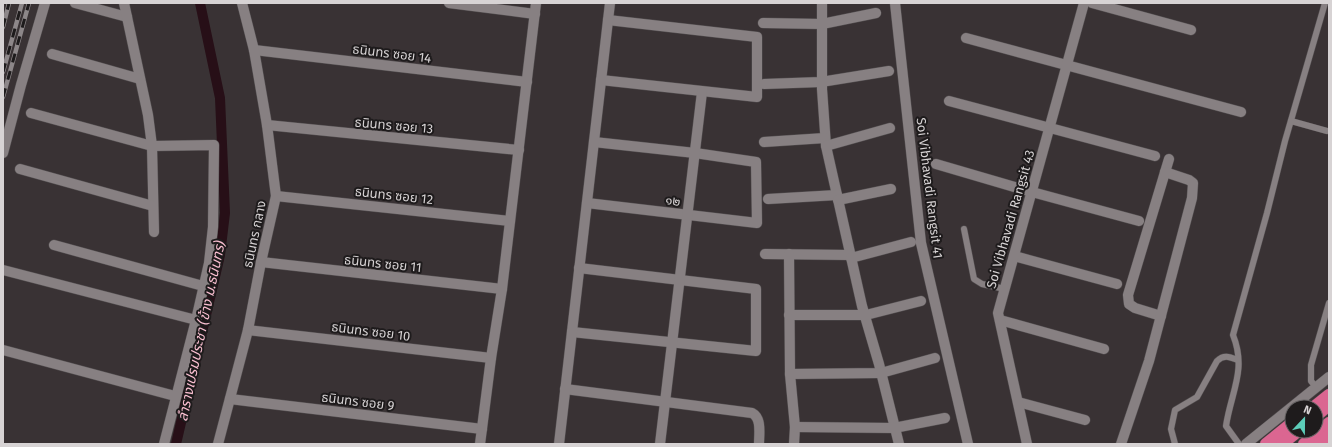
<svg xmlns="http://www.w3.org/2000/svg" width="1332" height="447" font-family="'Fira Sans','Noto Sans Thai',sans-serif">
<rect width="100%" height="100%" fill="#393234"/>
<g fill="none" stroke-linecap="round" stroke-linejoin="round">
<polyline stroke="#270f17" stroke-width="10" points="176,444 220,255 225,213 220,98 200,3"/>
<g stroke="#534e50" stroke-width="7">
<g id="lane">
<polyline points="1291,121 1327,131"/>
<polyline points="964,229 974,279 982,284 1005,289"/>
<polyline points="1316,387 1311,381 1311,365 1329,303"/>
<path d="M 1175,444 L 1171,429 L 1175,410 L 1197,397 L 1217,361 C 1224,354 1230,357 1238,360"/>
<path d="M 1239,444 L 1226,426 C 1231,392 1247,370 1233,335 L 1267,213 L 1285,141 L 1325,3"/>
</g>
</g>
<g stroke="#534e50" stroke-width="11">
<g id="street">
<polyline points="75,3 127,17"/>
<polyline points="124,3 148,115 152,146 154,232"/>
<polyline points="449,3 535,14"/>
<polyline points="822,3 822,89 826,146 862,306 879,364 899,444"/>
<polyline points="895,3 921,243 968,444"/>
<polyline points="1092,3 1191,30"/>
<polyline points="763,23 822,24 876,13"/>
<polyline points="966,38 1241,112"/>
<polyline points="254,50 527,82"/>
<polyline points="52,54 140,79"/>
<polyline points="601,80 757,97 757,37 608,20"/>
<polyline points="764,84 821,82 889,71"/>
<polyline points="949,101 1155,156"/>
<polyline points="31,113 152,146 214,145 213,227 209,263 196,320 164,444"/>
<polyline points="267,125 519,150"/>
<polyline points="764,142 825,138"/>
<polyline points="826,146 890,128"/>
<polyline points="936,164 1032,192 1139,221"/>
<polyline points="20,169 153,206"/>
<polyline points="276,196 510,221"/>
<polyline points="768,199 837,195"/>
<polyline points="838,200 891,189"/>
<polyline points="587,203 757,223 756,162 695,153 594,142"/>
<polyline points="54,245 203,286"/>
<polyline points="765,254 850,255"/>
<polyline points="789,254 790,374 795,427 794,444"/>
<polyline points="1014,256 1117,284"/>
<polyline points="851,258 911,242"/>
<polyline points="261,262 502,289"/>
<polyline points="3,270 196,320"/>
<polyline points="789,315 866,315 921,301"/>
<polyline points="1161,316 1135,308 1129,304 1128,295 1169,159"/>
<polyline points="1000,320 1104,349"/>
<polyline points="248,330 491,358"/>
<polyline points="572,332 756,351 756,289 579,268"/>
<polyline points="3,350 175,396"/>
<polyline points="790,374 881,373 935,358"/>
<path d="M 565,389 L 752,413 C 762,418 759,434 759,444"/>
<polyline points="230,399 482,429"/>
<polyline points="1018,402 1085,420"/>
<polyline points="795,427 894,428 945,418"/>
<polyline points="218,444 248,330 261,262 276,196 267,125 254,50 242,3"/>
<polyline points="480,444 491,358 502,289 536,3"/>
<polyline points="559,444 610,3"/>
<polyline points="660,444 702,92"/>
<polyline points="1027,444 998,313 1084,3"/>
<polyline points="1121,444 1149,361 1192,198 1193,183 1189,180 1165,172"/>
</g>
</g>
<g stroke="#534e50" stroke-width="11">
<g id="secondary">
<polyline points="3,153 21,85 45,3"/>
<polyline points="1246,444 1329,377"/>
</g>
</g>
<g stroke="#534e50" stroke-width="13">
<g id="highway">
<polyline points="1314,407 1329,395"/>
<polyline points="1316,416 1329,405"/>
<polyline points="1266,444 1292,423"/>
<polyline points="1282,444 1298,431"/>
<polyline points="1304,444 1329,423"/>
<polyline points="1319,444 1329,435"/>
</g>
</g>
<use href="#lane" stroke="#878082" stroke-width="6"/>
<use href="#street" stroke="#878082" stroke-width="10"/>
<use href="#secondary" stroke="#878082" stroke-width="10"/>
<use href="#highway" stroke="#db6691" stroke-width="12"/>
<g stroke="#8d8789" stroke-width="4.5">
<g id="rail">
<polyline points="3,27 9,3"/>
<polyline points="3,72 22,3"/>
<polyline points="3,97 29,3"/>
</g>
</g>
<use href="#rail" stroke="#1e1b1c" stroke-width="3" stroke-dasharray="9" stroke-linecap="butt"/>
</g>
<g text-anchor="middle" stroke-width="4" stroke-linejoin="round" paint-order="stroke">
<g font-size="13" fill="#d7d3d4" stroke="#1e1b1c">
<text transform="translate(392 53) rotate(7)" y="5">ธนินทร ซอย 14</text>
<text transform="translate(394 125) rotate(5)" y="5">ธนินทร ซอย 13</text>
<text transform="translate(930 188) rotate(83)" y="5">Soi Vibhavadi Rangsit 41</text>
<text transform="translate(394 195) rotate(6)" y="5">ธนินทร ซอย 12</text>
<text transform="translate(673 200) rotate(7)" y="5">๑๒</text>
<text transform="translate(1010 219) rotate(-74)" y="5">Soi Vibhavadi Rangsit 43</text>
<text transform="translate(254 234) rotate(-78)" y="5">ธนินทร กลาง</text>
<text transform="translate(383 263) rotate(6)" y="5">ธนินทร ซอย 11</text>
<text transform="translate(371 331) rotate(7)" y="5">ธนินทร ซอย 10</text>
<text transform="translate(358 401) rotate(7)" y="5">ธนินทร ซอย 9</text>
</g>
<g font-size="14" font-style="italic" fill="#fabfd1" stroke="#1e1b1c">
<text transform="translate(201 331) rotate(-78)" y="5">ลำรางเปรมประชา (ข้าง ม.ธนินทร)</text>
</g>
</g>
<rect width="1332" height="447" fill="none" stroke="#d7d3d4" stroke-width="8"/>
<g transform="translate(1304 419) rotate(22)"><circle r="19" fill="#1e1b1c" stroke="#686566"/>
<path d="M0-3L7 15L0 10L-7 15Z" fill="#5dceb9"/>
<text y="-6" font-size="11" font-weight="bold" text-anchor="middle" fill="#d7d3d4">N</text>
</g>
</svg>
